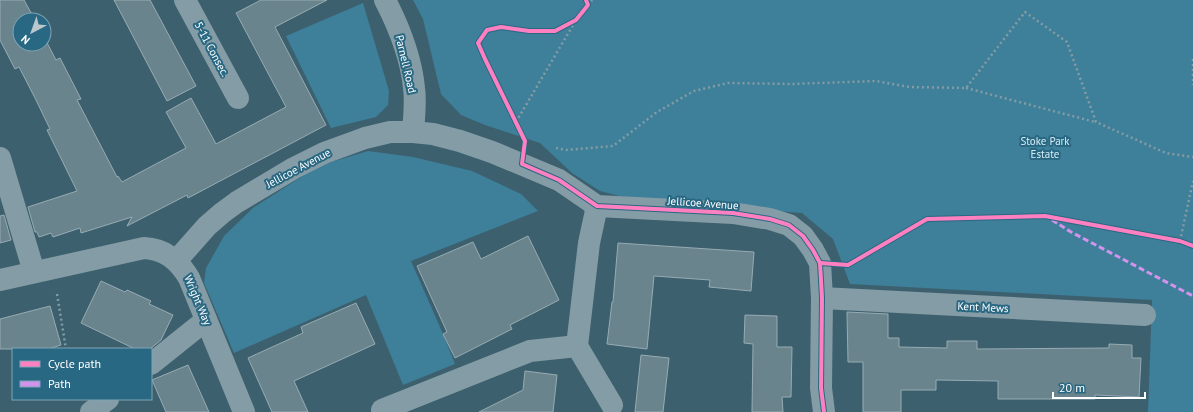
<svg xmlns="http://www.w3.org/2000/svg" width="1193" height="412" font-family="'PT Sans',sans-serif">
<rect width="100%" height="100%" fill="#3d606f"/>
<g fill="#3e7f99">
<polygon points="413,0 1193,0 1193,412 1148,412 1152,300 850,284 833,239 802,213 639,201 600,191 572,173 540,143 485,125 461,115 441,94 423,19"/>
<polygon points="363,3 389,91 388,105 376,117 331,128 286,36"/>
<polygon points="368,151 413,157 472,171 521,194 538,211 411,261 443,334 455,364 403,385 366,295 234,353 204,283 206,268 224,236 253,208 318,166"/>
</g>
<g fill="#6a848e" stroke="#97abb3">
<polygon points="0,0 24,0 35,20 20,20 20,44 44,44 44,37 56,60 60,58 81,99 77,100 117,177 118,176 122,182 186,148 166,112 191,98 216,144 286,107 236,13 261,0 327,0 275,27 326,125 188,198 187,195 127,226 132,217 81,233 80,228 53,237 51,233 39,237 37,232 35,232 28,207 77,191 47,130 50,129 35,98 19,67 15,69 0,40"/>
<polygon points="114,0 150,0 196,86 167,101"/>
<polygon points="4,215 11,240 0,243 0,216"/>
<polygon points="528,236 559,300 510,325 512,329 455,358 443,334 447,332 417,266 473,242 481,259"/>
<polygon points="618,243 754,252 751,291 709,287 710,280 654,276 647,349 607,344 612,302 613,302"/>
<polygon points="101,281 125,292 127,290 151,301 149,304 173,315 161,340 150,349 135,349 81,323"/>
<polygon points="356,303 375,344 294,381 308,412 272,412 248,358 303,333 301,327"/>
<polygon points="50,306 61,345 48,349 0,349 0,319"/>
<polygon points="847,312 888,314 888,338 899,338 899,347 947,348 947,341 977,341 977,349 1109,348 1109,344 1132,345 1132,358 1141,358 1139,397 1095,395 1095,399 998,399 998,381 936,380 936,390 901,390 901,412 863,412 863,362 848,362"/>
<polygon points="745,315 777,316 777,347 792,347 791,397 782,397 783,412 752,412 753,344 744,343"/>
<polygon points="641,355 669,358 663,412 635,412"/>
<polygon points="188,365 209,412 166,412 152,380"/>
<polygon points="525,371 557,375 553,412 479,412 523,390"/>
</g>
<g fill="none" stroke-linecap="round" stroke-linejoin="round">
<g stroke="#849ca5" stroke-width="2.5" stroke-dasharray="2 3" stroke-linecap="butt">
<polyline points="588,5 592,0"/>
<polyline points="1193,59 1193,85"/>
<polyline points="966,88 1095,122"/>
<polyline points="516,122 576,20"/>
<polyline points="556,148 566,150 613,146 657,112 694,91 728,83 792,84 876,81 909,87 966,88 1025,12 1067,42 1096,122 1166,153 1193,157"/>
<polyline points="1180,241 1193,181"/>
<polyline points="57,294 66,349"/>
</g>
<g stroke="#849ca5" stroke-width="22">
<polyline points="185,0 238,98"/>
<path d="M 385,0 C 399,27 411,57 414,88 C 416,102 414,118 413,132"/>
<polyline points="0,158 34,272"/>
<polyline points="597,206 589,243 577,346 612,405"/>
<polyline points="176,261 207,226 222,213 237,202 294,168 324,153 365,138 390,132 413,132 433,134 460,141 492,152 559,180 597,206 733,213 770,219 789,225 803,236 813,250 820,263 822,298 821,388 824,412"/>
<path d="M 0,280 L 144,248 C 165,249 178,260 189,278 L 244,412"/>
<polyline points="822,298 1145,315"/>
<polyline points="151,364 206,320"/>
<polyline points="382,410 530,351 577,346"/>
<polyline points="91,412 108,399"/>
</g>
<polyline stroke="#d193ec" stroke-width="3" stroke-dasharray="6 3" stroke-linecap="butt" points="1052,220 1071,232 1193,296"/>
<g stroke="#296883" stroke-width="6">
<g id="cycleway">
<polyline points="586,0 588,5 576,20 555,31 529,31 501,27 487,30 478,43 485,59 525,141 522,164 559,180 597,206 733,213 770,219 789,225 803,236 813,250 820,263 822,298 821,388 824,412"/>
<polyline points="820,263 848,265 927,219 1045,216 1180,241 1193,246"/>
</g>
</g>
<use href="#cycleway" stroke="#ff80c0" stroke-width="4"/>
</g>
<g text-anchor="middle" stroke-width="4" stroke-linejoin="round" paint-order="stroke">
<g font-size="11" fill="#fff" stroke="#296883">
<text transform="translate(212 49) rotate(62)" y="4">5-11 Consec.</text>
<text transform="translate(406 64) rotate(77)" y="4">Parnell Road</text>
<text transform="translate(298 168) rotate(-28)" y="4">Jellicoe Avenue</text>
<text transform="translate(703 203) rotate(4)" y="4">Jellicoe Avenue</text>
<text transform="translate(198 300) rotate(67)" y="4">Wright Way</text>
<text transform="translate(983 307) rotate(3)" y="4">Kent Mews</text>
</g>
<g font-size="11" fill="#d6edf5" stroke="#296883">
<text x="1045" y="145">Stoke Park<tspan x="1045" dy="13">Estate</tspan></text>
</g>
</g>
<rect x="12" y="348" width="140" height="52" fill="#296883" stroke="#7fa4b5"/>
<rect x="20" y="361" width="20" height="6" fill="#ff80c0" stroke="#7fa4b5"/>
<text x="48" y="368" font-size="12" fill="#ffffff">Cycle path</text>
<rect x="20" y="381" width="20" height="6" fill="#d193ec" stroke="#7fa4b5"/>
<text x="48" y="388" font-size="12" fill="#ffffff">Path</text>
<g transform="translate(32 32) rotate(221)"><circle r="19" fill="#296883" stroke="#7fa4b5"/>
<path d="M0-3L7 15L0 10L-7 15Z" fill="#bbc7cd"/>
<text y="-6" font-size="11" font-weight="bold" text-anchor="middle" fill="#ffffff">N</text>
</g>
<path d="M1053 392v6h92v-6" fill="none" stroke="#ffffff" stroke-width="2"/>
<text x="1059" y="392" font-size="12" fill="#ffffff" stroke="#296883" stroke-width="3" paint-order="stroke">20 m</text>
</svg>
